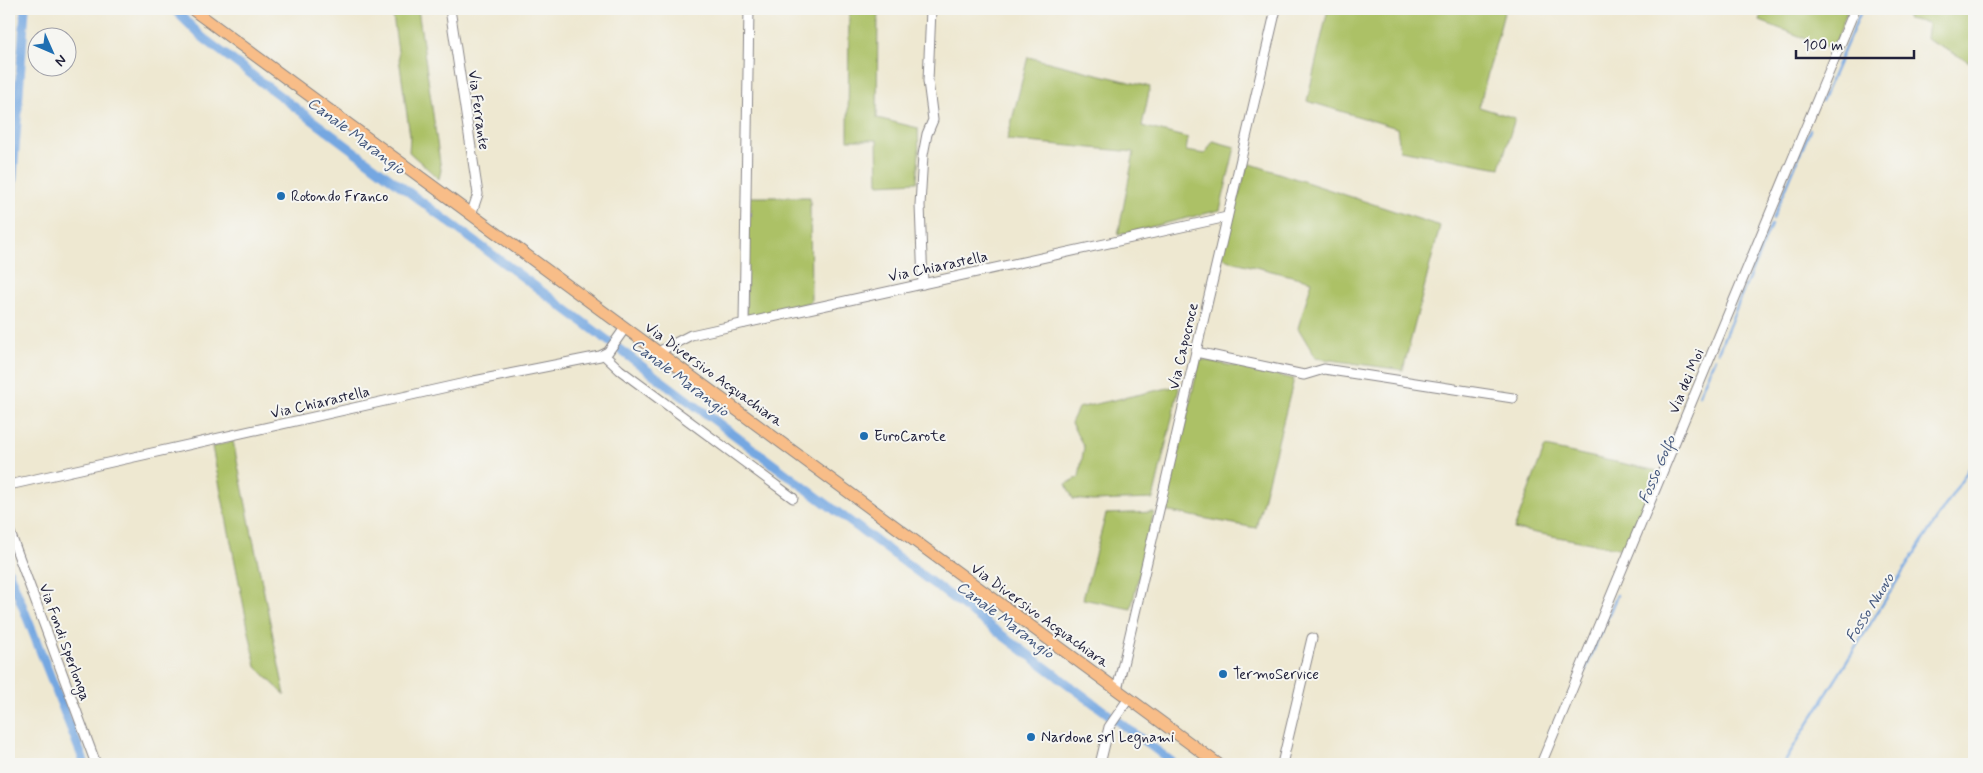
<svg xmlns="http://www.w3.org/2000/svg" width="1983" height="773" font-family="Mynerve,sans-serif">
<rect width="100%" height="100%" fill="#f6f6f2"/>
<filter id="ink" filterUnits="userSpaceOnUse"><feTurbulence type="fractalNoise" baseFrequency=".02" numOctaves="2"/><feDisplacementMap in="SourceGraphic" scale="10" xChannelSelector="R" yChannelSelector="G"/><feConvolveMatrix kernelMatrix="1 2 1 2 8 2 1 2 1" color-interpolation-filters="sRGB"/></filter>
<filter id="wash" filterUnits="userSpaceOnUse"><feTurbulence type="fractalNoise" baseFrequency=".0096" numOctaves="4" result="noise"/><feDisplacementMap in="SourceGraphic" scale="20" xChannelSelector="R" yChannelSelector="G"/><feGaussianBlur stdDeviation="1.12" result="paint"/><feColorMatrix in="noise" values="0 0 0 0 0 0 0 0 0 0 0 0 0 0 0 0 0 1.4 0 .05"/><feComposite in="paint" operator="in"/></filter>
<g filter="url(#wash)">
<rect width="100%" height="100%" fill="#eee8d1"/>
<g fill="#acc166" stroke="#677250">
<polygon points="392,9 418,9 441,170 439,179 409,152 410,136"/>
<polygon points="849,9 878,9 877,118 918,128 919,153 917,182 878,184 877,140 848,140"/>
<polygon points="1328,9 1505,9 1479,107 1515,118 1500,168 1400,150 1397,128 1307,101"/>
<polygon points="1763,9 1832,9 1833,10 1844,9 1847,12 1833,49 1760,21"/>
<polygon points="1909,9 1974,9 1974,64 1926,39 1928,23 1907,19"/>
<polygon points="1028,57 1150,87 1142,126 1188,138 1186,151 1205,154 1213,141 1235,147 1220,210 1118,235 1134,152 1007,140"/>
<polygon points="1248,163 1440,226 1403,370 1316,358 1298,328 1312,281 1227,260 1222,256"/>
<polygon points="748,197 810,197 811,302 749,317 746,313"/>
<polygon points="1200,359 1294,379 1256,528 1165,511"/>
<polygon points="1177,386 1179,388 1153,499 1093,501 1073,499 1066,484 1079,477 1084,447 1071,423 1078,408"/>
<polygon points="233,441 285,695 256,667 212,447"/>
<polygon points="1545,447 1658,471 1623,549 1514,529"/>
<polygon points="1154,512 1131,609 1083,599 1106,514"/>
</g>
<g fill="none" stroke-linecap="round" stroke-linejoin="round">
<g stroke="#75a7e1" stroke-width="2.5">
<polyline points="1822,101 1862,9"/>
<polyline points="1773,219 1810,130"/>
<polyline points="1718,352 1771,225"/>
<polyline points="1699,395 1715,358"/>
<polyline points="1584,673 1617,595"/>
<polyline points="1783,764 1907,565 1974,461"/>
</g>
<g stroke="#75a7e1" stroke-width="9">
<polyline points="174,9 202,37 272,90 1175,764"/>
<polyline points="9,232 25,9"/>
<polyline points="9,572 85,764"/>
</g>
</g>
</g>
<g filter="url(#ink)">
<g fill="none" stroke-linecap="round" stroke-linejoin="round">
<g stroke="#888586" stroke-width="11">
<g id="minor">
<polyline points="450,9 478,194 471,215"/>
<polyline points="923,284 920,205 923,155 927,134 933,120 928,81 931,9"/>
<polyline points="744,323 749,9"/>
<polyline points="658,352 691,335 1227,217"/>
<polyline points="1196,352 1304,375 1324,369 1513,398"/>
<polyline points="604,355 620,370 793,498"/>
<polyline points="9,485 474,381 600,356 608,352 625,328"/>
<polyline points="9,530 96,764"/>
<polyline points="1117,690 1276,9"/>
<polyline points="1100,764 1109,727 1129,698"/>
<polyline points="1282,764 1312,638"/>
<polyline points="1541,764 1855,9"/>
</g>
</g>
<g stroke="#888586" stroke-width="13">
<polyline id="major" points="192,9 1218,764"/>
</g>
<use href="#minor" stroke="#fff" stroke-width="9"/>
<use href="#major" stroke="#f8bd88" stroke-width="11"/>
</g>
</g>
<g fill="#1f6fb2" stroke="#f6f6f2" stroke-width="2">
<circle cx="281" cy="196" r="5"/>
<circle cx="864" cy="436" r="5"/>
<circle cx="1223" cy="674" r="5"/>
<circle cx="1031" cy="737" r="5"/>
</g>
<g text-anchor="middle" stroke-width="4" stroke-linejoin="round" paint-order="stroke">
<g font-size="15" fill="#22223b" stroke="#f6f6f2">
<text transform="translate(479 110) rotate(82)" y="5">Via Ferrante</text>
<text transform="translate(938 266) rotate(-12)" y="5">Via Chiarastella</text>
<text transform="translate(1183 346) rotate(-77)" y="5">Via Capocroce</text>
<text transform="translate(714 374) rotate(36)" y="5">Via Diversivo Acquachiara</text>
<text transform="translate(1686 381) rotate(-67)" y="5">Via dei Moi</text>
<text transform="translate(320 402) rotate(-13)" y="5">Via Chiarastella</text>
<text transform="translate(1040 615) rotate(36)" y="5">Via Diversivo Acquachiara</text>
<text transform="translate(65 642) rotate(70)" y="5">Via Fondi Sperlonga</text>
</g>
<g font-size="15" fill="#22223b" stroke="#f6f6f2" text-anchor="start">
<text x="291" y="201">Rotondo Franco</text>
<text x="874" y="441">EuroCarote</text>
<text x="1233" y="679">TermoService</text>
<text x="1041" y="742">Nardone srl Legnami</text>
</g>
<g font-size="16" font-style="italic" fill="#43577d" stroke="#f6f6f2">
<text transform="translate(357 135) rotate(37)" y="6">Canale Marangio</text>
<text transform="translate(681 377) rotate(37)" y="6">Canale Marangio</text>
<text transform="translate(1656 469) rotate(-67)" y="6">Fosso Golfo</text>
<text transform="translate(1869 607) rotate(-58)" y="6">Fosso Nuovo</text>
<text transform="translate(1006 619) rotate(37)" y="6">Canale Marangio</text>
</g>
</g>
<rect width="1983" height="773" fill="none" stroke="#f6f6f2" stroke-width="30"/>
<g transform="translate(52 52) rotate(135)"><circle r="24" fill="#f6f6f2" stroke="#a1a1a9"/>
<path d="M0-4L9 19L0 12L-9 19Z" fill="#1f6fb2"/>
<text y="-8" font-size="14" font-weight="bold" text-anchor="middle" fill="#22223b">N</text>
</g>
<path d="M1796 50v8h118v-8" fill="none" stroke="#22223b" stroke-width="2.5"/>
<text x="1803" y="50" font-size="15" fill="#22223b" stroke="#f6f6f2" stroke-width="4" paint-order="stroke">100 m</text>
</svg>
